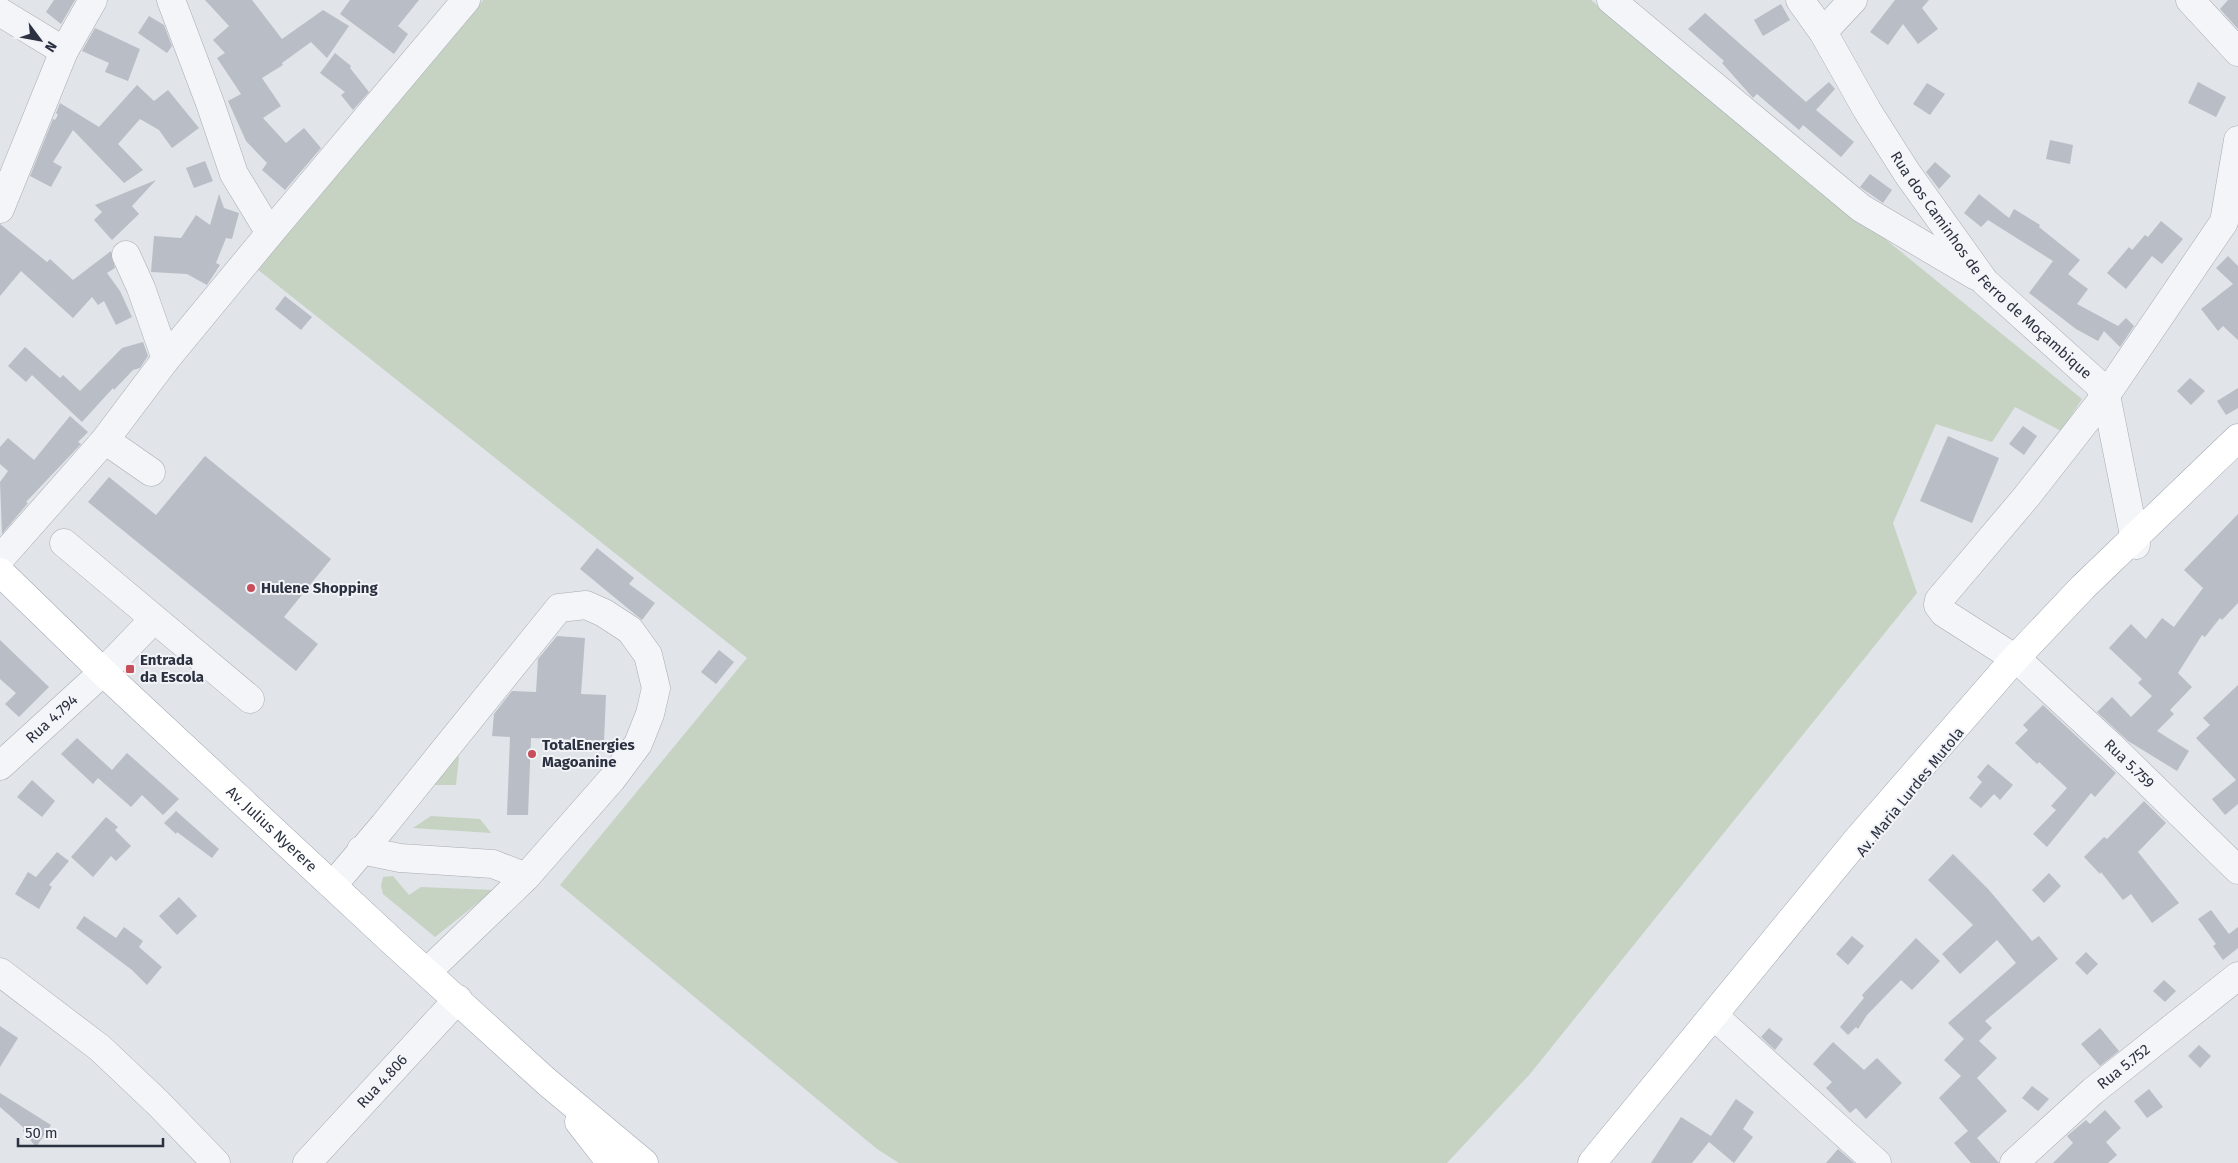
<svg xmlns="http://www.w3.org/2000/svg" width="2238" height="1163" viewBox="0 0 2238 1163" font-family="'Fira Sans',sans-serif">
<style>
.green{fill:#c6d3c3}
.building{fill:#b9bdc6}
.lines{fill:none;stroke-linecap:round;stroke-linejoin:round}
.minor-casing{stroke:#a7abb3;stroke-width:29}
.major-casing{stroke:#a1a8b4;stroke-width:29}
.minor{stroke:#f4f5f8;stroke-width:28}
.major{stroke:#fff;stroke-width:28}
.poi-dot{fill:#c74e5a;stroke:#f1f3f7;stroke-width:2}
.labels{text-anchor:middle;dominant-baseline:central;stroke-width:4;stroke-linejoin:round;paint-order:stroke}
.street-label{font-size:15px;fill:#2b3140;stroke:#f1f3f7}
.poi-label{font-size:15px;font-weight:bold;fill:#2b3140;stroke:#f1f3f7;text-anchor:start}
</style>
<rect width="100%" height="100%" fill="#e1e4e9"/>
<g class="green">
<polygon points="483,0 1591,0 2082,399 2061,431 2015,407 1992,442 1936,424 1893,523 1917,593 1530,1074 1447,1163 899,1163 877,1149 560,885 747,658 257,269"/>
<polygon points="452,756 459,757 456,785 435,785 434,778"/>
<polygon points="431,816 480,819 491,833 413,828"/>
<polygon points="393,876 409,895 421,887 494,890 435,937 383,894 381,886 383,877"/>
</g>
<g class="building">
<polygon points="54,0 75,0 61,24 46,12"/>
<polygon points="205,0 252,0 282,39 323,10 349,26 327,58 311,42 282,63 283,65 262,78 281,106 263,118 286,143 304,128 321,148 285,190 262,170 267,163 246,141 228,101 241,94 217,58 225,53 213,40 229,26"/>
<polygon points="350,0 419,0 398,26 408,34 394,54 340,14"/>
<polygon points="1895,0 1929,0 1922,8 1938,29 1918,44 1903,24 1888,45 1870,32"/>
<polygon points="2228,0 2238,0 2238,29 2220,9"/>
<polygon points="1781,4 1790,20 1763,36 1754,20"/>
<polygon points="1705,13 1806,102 1829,82 1835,89 1816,110 1854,142 1841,157 1803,125 1799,130 1757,94 1753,98 1722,63 1724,61 1688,29"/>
<polygon points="149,16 164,25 172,46 167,53 138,33"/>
<polygon points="95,28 140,49 128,81 105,72 109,63 82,51"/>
<polygon points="335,53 351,66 350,68 369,92 353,110 341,95 345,92 320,73"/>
<polygon points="2198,82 2226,97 2216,117 2188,103"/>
<polygon points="1927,83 1945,94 1930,115 1913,104"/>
<polygon points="137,85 154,101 168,90 199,128 172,148 159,130 140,119 118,144 143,170 124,183 73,130 53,162 62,167 51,187 30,176 53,119 55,120 58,115 56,113 60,103 99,127"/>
<polygon points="2050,140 2073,145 2070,164 2046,159"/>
<polygon points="205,161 213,181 194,188 186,168"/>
<polygon points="1935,162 1951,176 1939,189 1926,172"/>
<polygon points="1870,174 1892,190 1883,203 1860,187"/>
<polygon points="156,180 132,206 139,214 112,240 94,220 102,212 95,205"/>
<polygon points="219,194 224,208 239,213 232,239 226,238 216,263 220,265 207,285 187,274 151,272 154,236 181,238 196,215 210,225"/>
<polygon points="1979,194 2009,218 2014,209 2040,225 2039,227 2080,260 2068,274 2088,289 2077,304 2118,326 2126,318 2134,326 2120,347 2104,331 2098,341 2076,329 2029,293 2053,261 1988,220 1981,227 1964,213"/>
<polygon points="2161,221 2183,239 2162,264 2152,256 2126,289 2107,273 2129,247 2132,250 2145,235 2148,237"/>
<polygon points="0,224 47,262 50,259 73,280 111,251 115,268 107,273 120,291 132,317 116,325 104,301 98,305 92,297 73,318 21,271 0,296"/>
<polygon points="2228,256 2238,266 2238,340 2223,326 2218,331 2201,309 2233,284 2216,268"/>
<polygon points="285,296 312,317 301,330 275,309"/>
<polygon points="143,342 148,356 140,368 133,370 114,390 113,388 82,422 32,375 26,382 8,366 25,347 60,378 63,375 80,391 122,348"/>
<polygon points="2190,378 2205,391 2191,405 2177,391"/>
<polygon points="2238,388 2238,408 2226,415 2217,401"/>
<polygon points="70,416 88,432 78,442 81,444 26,502 28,503 2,534 0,482 8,471 0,464 0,447 8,438 34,460"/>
<polygon points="2023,426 2037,436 2024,455 2009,444"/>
<polygon points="1948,436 1999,458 1972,523 1920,501"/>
<polygon points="205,456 331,559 284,617 318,644 296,671 88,502 109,477 156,515"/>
<polygon points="2238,514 2238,603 2222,620 2220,618 2205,637 2202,635 2178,673 2192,687 2170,710 2174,714 2157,731 2189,751 2177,771 2128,741 2097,712 2112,697 2131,717 2152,696 2138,683 2142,679 2109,648 2131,624 2146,639 2162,618 2174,627 2203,588 2184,570"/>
<polygon points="597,548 634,578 629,584 655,603 642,620 580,569"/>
<polygon points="557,636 585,638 581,694 606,695 604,741 531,738 528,815 507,815 510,737 492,736 494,714 512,691 536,692 538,659"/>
<polygon points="0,640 49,687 19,717 5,704 16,693 0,679"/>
<polygon points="719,650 734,662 716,684 701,672"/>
<polygon points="2238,685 2238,804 2225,815 2212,799 2236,780 2196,738 2210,725 2203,718"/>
<polygon points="2043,705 2116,773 2095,797 2091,793 2047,847 2033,834 2056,810 2051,806 2067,788 2039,762 2037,764 2015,743 2028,730 2023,725"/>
<polygon points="77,738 112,770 127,753 179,799 163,815 142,795 131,807 98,778 93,784 61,754"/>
<polygon points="1988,764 2013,785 2000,800 1994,794 1981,808 1969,798 1982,782 1977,777"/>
<polygon points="32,780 55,801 42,817 17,797"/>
<polygon points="2144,801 2166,823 2138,852 2179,903 2152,923 2131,894 2123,900 2101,872 2100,874 2084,857 2104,837 2107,839"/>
<polygon points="176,811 219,849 212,858 177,832 176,834 164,823"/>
<polygon points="106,817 118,827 115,830 131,846 116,861 111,856 93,877 71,857"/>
<polygon points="57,852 69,861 49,885 52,887 39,909 15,894 28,872 36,877"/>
<polygon points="1953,854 1989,890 2032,941 2039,936 2058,959 1985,1021 1992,1028 1979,1041 1997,1058 1977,1078 2007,1111 1977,1138 1999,1163 1971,1163 1954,1143 1968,1131 1939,1098 1961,1076 1944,1060 1964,1039 1948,1023 2016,963 1997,940 1960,974 1942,954 1973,925 1928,880"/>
<polygon points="2049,873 2061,886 2044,903 2032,890"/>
<polygon points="179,897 197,916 177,935 159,916"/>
<polygon points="2211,910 2229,934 2238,927 2238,948 2223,960 2213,946 2216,944 2198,919"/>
<polygon points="84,916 116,938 124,927 143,941 139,947 162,967 147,985 132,970 76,928"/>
<polygon points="1852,936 1864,946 1848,965 1836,954"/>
<polygon points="1916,938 1940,961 1912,990 1901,980 1867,1015 1858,1029 1856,1027 1848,1035 1840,1027 1864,998 1862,995"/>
<polygon points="2086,952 2098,964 2087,975 2075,963"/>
<polygon points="2164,980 2176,991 2165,1002 2153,991"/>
<polygon points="0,1026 18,1038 0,1067"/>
<polygon points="1769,1028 1783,1039 1775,1050 1761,1037"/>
<polygon points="2100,1028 2119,1051 2100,1066 2081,1044"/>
<polygon points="1833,1042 1864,1070 1877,1058 1902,1083 1866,1119 1856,1108 1850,1113 1826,1088 1832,1082 1813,1064"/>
<polygon points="2199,1045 2211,1056 2200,1068 2188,1056"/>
<polygon points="2032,1086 2049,1099 2038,1111 2022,1098"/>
<polygon points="2149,1089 2163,1107 2147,1118 2134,1101"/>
<polygon points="0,1093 51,1125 36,1147 23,1131 24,1128 0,1107"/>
<polygon points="1736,1099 1754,1112 1743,1129 1753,1137 1734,1163 1709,1142 1692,1163 1651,1163 1681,1117 1711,1136"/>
<polygon points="2105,1110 2121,1128 2106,1142 2117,1155 2108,1163 2053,1163 2073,1143 2067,1136 2086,1120 2090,1124"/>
<polygon points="1838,1149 1854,1163 1826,1163"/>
</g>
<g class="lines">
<g class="minor-casing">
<g id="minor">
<polyline points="171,0 210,103 234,174 270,233"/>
<polyline points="1611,0 1861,208 1976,276"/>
<path id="s1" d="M1800 0 1823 32 1867 110 1907 173 1985 282 2097 383 2106 395 2136 545"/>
<polyline points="2190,0 2238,52"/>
<polyline points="0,12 64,51"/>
<polyline points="1823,32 1853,0"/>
<path id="s2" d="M2238 140 2224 222 2106 395 2027 496 1939 600 1938 605 1944 613 2019 661 2111 746 2238 870"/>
<polyline points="0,209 64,51 93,0"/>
<polyline points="126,255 141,288 166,359"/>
<polyline points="105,440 151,472"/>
<polyline points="64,543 250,699"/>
<polyline points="0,559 105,440 166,359 270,233 466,0"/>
<path id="s3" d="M0 766 103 672 154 619"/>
<polyline points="333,885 384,825 559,608 586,605 604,613 630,630 648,655 656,688 650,714 638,744 612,779 526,877 493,864 400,858 361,850"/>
<polyline points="0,972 100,1048 158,1103 216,1163"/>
<polyline points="427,972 526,877"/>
<polyline points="1722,1023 1877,1163"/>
<path id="s4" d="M307 1163 458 999"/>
<path id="s5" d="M2014 1163 2093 1091 2238 976"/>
</g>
</g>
<g class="major-casing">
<g id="major">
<path id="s6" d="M0 572 103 672 393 942 547 1082 644 1163"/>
<polyline points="579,1122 611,1163"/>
<polyline points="1592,1163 1857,840 2011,663 2083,587 2238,438"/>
</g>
</g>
<use href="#minor" class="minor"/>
<use href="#major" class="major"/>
</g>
<g class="poi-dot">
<circle cx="251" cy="588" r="5"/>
<rect x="125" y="664" width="10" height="10" rx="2.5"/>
<circle cx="532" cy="754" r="5"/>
</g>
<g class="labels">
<g class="street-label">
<text stroke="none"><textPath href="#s1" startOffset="329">Rua dos Caminhos de Ferro de Moçambique</textPath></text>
<text stroke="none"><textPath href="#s3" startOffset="70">Rua 4.794</textPath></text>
<text stroke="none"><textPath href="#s2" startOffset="812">Rua 5.759</textPath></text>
<text transform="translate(1910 792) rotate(-51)">Av. Maria Lurdes Mutola</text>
<text stroke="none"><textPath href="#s6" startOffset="374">Av. Julius Nyerere</textPath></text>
<text stroke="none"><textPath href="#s5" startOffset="146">Rua 5.752</textPath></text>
<text stroke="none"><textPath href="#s4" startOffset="111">Rua 4.806</textPath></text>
</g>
<g class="poi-label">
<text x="261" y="588">Hulene Shopping</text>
<text x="140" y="660">Entrada<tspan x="140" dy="17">da Escola</tspan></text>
<text x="542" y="745">TotalEnergies<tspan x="542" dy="17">Magoanine</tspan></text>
</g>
</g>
<g transform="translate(40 40) rotate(122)" stroke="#f1f3f7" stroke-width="4" paint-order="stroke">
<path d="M0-4L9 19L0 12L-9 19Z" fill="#2b3140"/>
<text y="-8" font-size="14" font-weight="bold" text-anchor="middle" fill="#2b3140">N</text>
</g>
<path d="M18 1138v8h145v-8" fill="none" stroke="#2b3140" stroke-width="2.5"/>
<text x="25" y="1138" font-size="15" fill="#2b3140" stroke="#f1f3f7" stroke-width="4" paint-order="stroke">50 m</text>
</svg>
